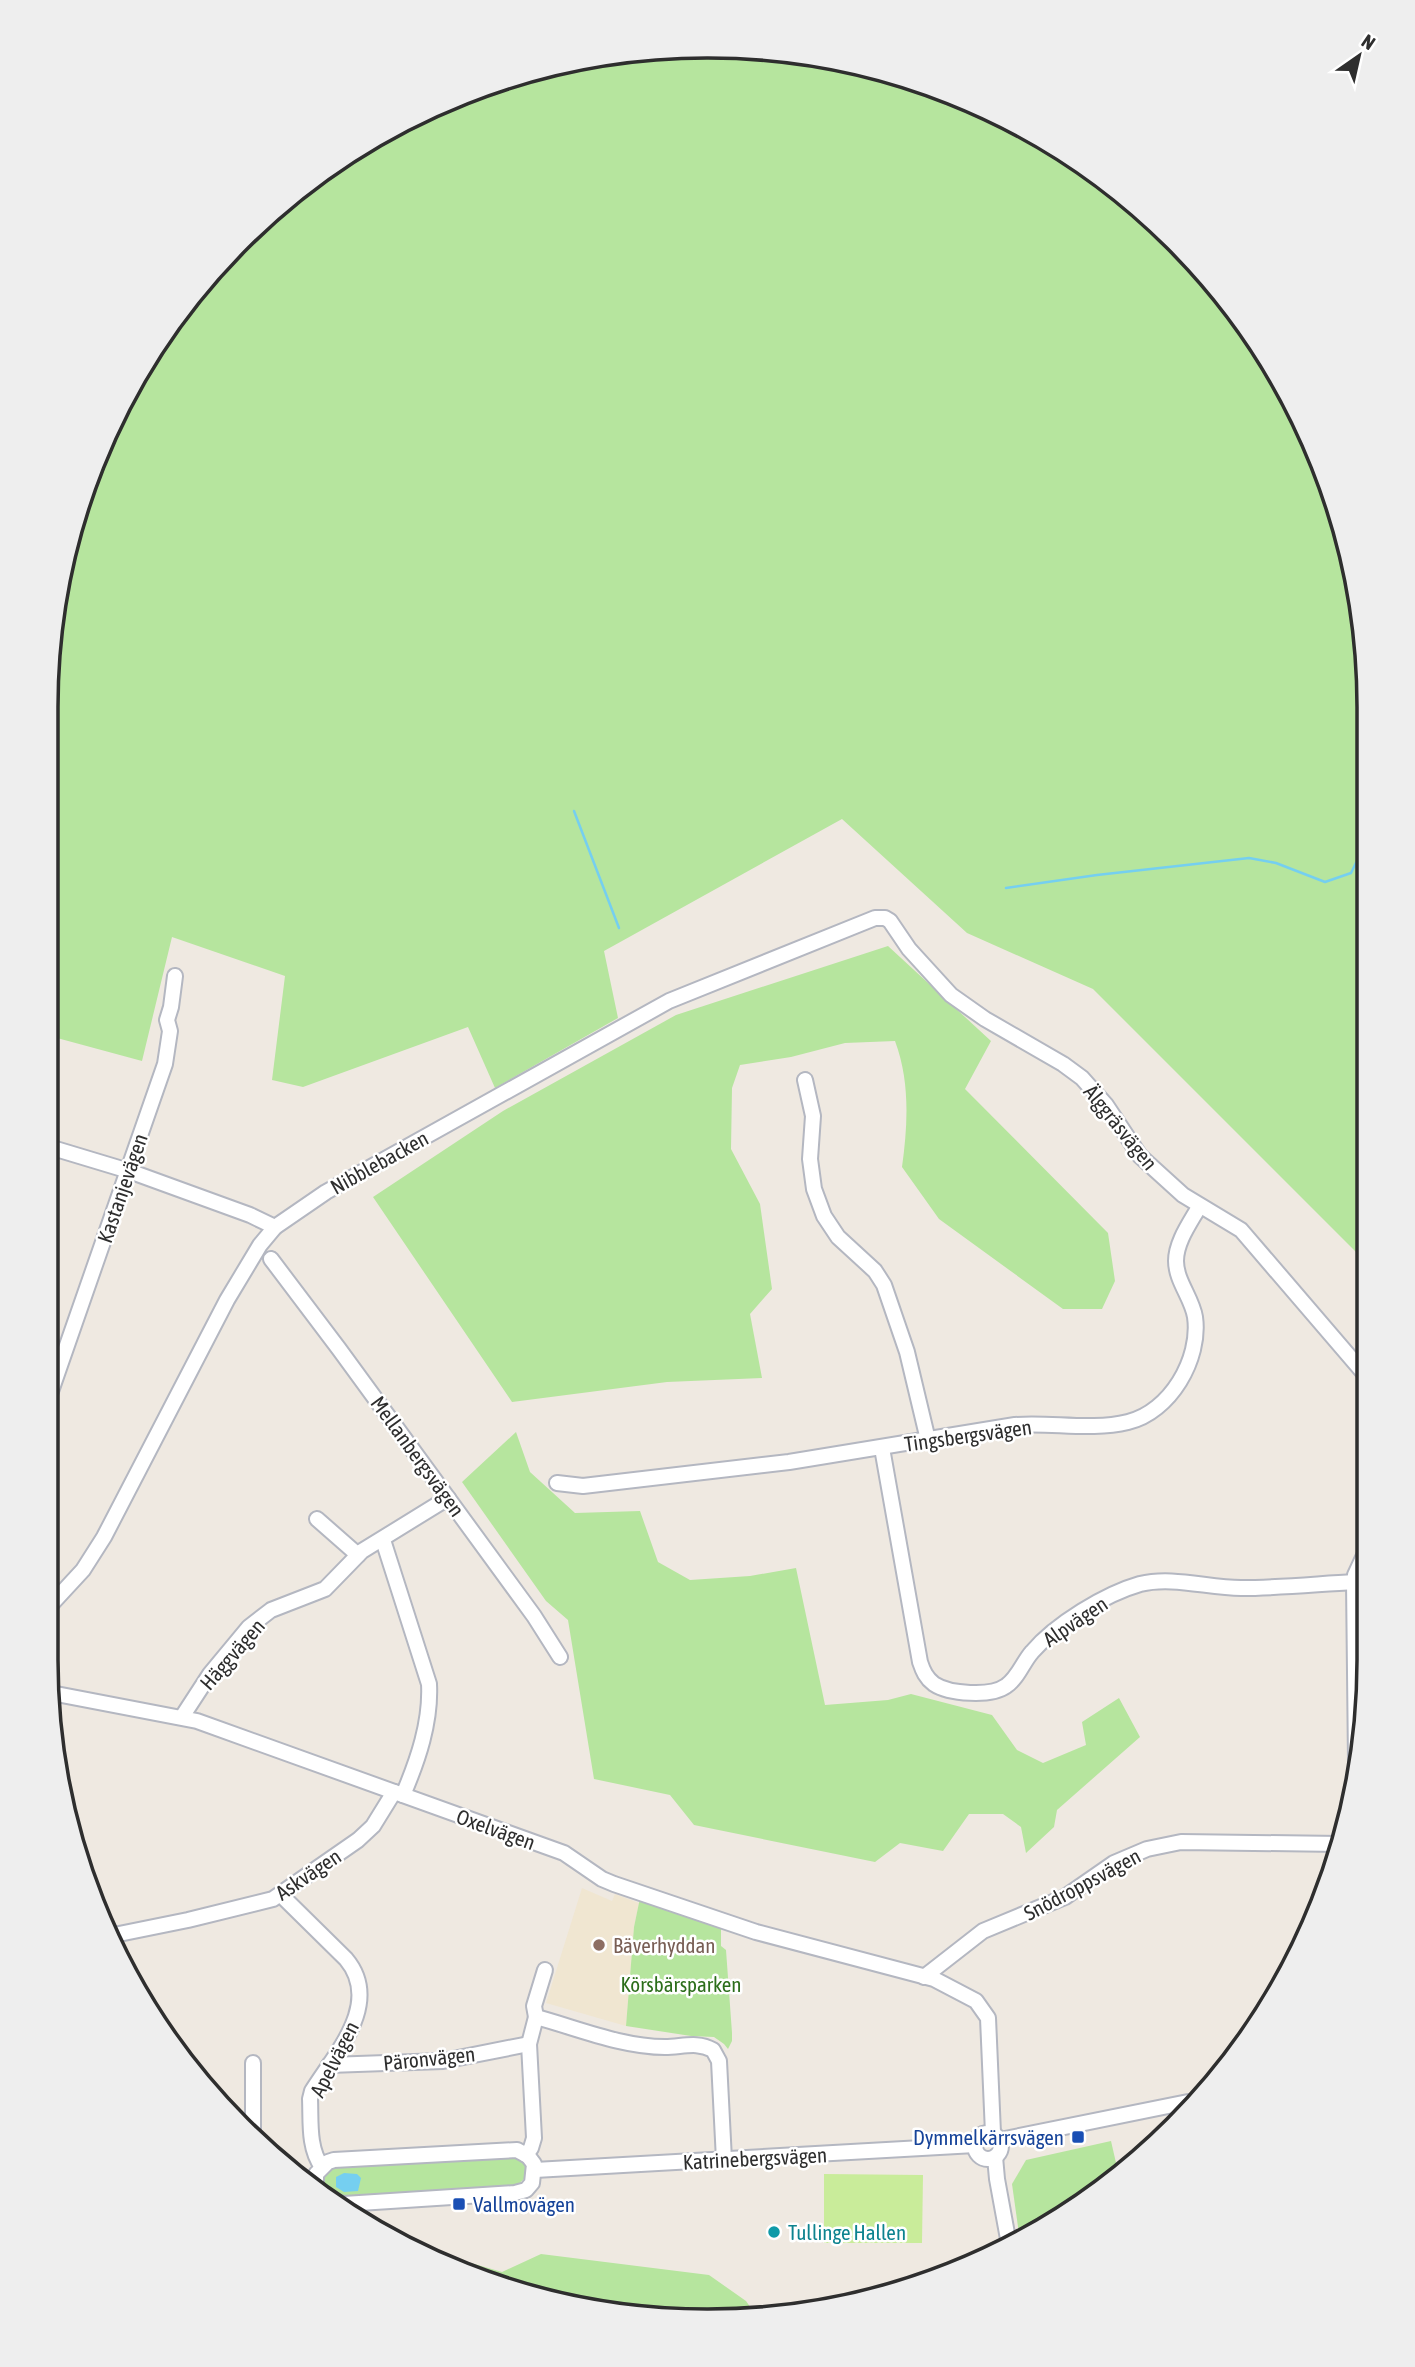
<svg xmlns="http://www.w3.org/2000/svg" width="1415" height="2367" viewBox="0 0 1415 2367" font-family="'Asap Condensed',sans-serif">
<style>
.education{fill:#f0e6d1}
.green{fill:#b6e59e}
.pitch{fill:#c9ec9a}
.water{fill:#75cff0}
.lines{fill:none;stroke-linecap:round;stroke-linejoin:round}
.stream{stroke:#75cff0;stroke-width:2.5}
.minor-casing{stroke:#b4b7c1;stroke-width:18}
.minor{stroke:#fff;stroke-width:14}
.education-dot{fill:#8d6e63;stroke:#fff;stroke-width:2.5}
.transit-dot{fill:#1a4fb4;stroke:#fff;stroke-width:2.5}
.culture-dot{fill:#0f9aa8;stroke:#fff;stroke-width:2.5}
.labels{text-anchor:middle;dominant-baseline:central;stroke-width:5;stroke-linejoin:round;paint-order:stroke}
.street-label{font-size:21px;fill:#2e2e2e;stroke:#fff}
.education-label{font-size:21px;fill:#785e54;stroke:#fff;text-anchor:start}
.park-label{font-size:21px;fill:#2c6e1b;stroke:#fff}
.transit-label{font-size:21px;fill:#164399;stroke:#fff;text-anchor:end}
.culture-label{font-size:21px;fill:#0d838f;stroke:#fff;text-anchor:start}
.rim{fill:none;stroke:#2e2e2e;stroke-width:3.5}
</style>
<rect width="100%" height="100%" fill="#efe9e1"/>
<polygon class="education" points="582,1888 612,1901 615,1894 639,1903 634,1927 626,2026 546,2003"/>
<g class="green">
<polygon points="708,46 837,58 961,96 1076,157 1205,271 1281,377 1347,536 1368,664 1368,1264 1093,989 967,933 842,819 604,951 618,1018 495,1088 468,1027 303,1087 272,1080 285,976 172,937 142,1061 46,1035 47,664 81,494 157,339 240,239 340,157 455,96 579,58"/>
<path d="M888 946 991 1041 965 1089 1108 1233 1115 1281 1102 1309H1063L939 1219 902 1167C908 1124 910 1081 895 1041L845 1043 791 1057 740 1065 732 1088 731 1149 760 1204 772 1289 750 1314 762 1378 667 1382 512 1402 373 1197 503 1111 676 1015Z"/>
<polygon points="516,1432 530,1472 575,1513 640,1511 658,1562 690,1580 750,1576 796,1568 825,1705 888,1700 911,1694 992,1715 1017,1750 1043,1763 1086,1745 1082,1722 1119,1698 1140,1737 1057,1810 1054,1827 1026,1853 1021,1827 1003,1814 969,1814 943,1851 900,1843 875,1862 694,1825 670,1795 594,1779 568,1620 546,1601 462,1482"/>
<polygon points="640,1898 721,1925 721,1946 726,1950 732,2033 732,2041 728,2049 724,2044 714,2037 691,2036 626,2026 634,1927"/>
<polygon points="1111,2141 1119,2176 1110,2185 1019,2234 1012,2184 1026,2160"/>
<path d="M513 2156 520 2159 528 2169 525 2178 515 2187 358 2199C351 2198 342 2199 334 2197 315 2192 323 2174 335 2166Z"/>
<polygon points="541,2254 709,2275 746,2301 755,2314 707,2321 495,2286 445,2262 464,2261 502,2272"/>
</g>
<polygon class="pitch" points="824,2174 923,2175 922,2243 824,2243"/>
<polygon class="water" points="344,2173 357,2174 361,2178 358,2191 344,2192 336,2187 336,2177"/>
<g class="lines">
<g class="stream">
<polyline points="574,811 619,928"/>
<polyline points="1006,888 1097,875 1249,858 1276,863 1325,882 1351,873 1368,838"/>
</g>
<g class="minor-casing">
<g id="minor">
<polyline points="805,1080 813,1116 810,1159 814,1189 824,1216 838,1237 875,1271 884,1285 907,1352 928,1440"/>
<polyline points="46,1146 129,1171 250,1215 275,1227"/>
<polyline points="271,1259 339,1349 534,1616 560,1657"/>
<polyline points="49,1397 165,1064 170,1031 167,1020 171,1007 175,976"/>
<path d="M882 1448 920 1662C923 1671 926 1678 934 1684 949 1694 991 1697 1006 1686 1018 1678 1023 1662 1032 1652 1056 1624 1105 1594 1140 1584 1173 1576 1208 1588 1241 1588 1279 1588 1317 1584 1354 1582"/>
<path d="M557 1483 583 1486 789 1462 1015 1425C1052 1422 1091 1431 1128 1422 1170 1412 1201 1359 1195 1317 1192 1298 1176 1281 1176 1261 1176 1242 1190 1223 1199 1207"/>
<polyline points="317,1519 358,1555"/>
<path d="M383 1540 429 1684C431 1722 418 1760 403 1795"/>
<polyline points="46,1610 83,1570 104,1537 227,1300 260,1245 275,1227 326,1192 669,1001 875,918 885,918 890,921 909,949 951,995 985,1019 1063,1064 1082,1078 1106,1105 1140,1156 1183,1195 1241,1230 1368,1378"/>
<polyline points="51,1693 197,1721 564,1853 602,1879 614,1884 756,1932 934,1979 976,2001 988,2018 993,2133"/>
<polyline points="182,1717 210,1674 249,1627 271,1610 325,1589 362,1551 448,1498"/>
<polyline points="1356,1763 1354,1582 1355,1575 1368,1547"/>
<path d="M281 1895 346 1959C383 2003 335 2054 312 2091L310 2099C311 2121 308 2148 322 2167"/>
<polyline points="114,1935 188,1920 273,1899 358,1840 373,1826 394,1792"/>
<polyline points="924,1977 983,1931 1065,1897 1114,1863 1147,1849 1181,1842 1340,1844"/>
<path d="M536 2017C577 2028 622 2047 665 2047 682 2047 697 2041 713 2050L719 2061 724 2160"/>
<polyline points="536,2017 534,2006 545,1970"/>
<polyline points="253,2063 253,2129"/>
<polyline points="329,2065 443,2061 529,2044"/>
<circle cx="988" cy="2146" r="13"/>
<polyline points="1000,2140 1188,2102"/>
<polyline points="526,2155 531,2148 534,2138 529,2044 536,2017"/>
<polyline points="995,2157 997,2179 1008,2239"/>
<polyline points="535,2170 975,2145"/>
<polyline points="316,2187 316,2174 328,2162 334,2160 517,2150 528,2156 534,2164 532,2183 526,2190 515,2193 344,2204 332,2202"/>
</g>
</g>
<use href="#minor" class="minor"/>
</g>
<circle class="education-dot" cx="599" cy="1945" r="7"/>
<g class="transit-dot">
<rect x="1071" y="2130" width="14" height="14" rx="3.5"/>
<rect x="452" y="2197" width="14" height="14" rx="3.5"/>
</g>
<circle class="culture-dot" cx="774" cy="2232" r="7"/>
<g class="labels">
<g class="street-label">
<text transform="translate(1121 1127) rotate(51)">Älggräsvägen</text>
<text transform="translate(379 1162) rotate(-29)">Nibblebacken</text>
<text transform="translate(122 1188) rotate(-71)">Kastanjevägen</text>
<text transform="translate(968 1435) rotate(-8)">Tingsbergsvägen</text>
<text transform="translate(418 1456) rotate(54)">Mellanbergsvägen</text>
<text transform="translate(1075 1621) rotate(-34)">Alpvägen</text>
<text transform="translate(232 1654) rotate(-49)">Häggvägen</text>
<text transform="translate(496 1829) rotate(20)">Oxelvägen</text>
<text transform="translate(308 1874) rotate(-34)">Askvägen</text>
<text transform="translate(1082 1884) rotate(-28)">Snödroppsvägen</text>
<text transform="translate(429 2058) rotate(-6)">Päronvägen</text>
<text transform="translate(334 2059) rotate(-63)">Apelvägen</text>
<text transform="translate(755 2158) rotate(-3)">Katrinebergsvägen</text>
</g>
<g class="education-label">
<text x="613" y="1945">Bäverhyddan</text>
</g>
<g class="park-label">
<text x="681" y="1984">Körsbärsparken</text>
</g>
<g class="transit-label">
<text x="1064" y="2137">Dymmelkärrsvägen</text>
<text x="473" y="2204" text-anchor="start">Vallmovägen</text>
</g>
<g class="culture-label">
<text x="788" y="2232">Tullinge Hallen</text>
</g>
</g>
<path d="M0 0H1415V2367H0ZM707 58H708A649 649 0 0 1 1357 707V1660A649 649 0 0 1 708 2309H707A649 649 0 0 1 58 1660V707A649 649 0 0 1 707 58Z" fill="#eee" fill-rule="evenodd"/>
<path class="rim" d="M707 58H708A649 649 0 0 1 1357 707V1660A649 649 0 0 1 708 2309H707A649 649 0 0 1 58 1660V707A649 649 0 0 1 707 58Z"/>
<g transform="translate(1359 56) rotate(34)" stroke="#ffffff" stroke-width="5" paint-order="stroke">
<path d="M0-5L12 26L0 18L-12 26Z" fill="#2e2e2e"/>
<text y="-10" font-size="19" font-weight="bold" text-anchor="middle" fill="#2e2e2e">N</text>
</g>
</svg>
